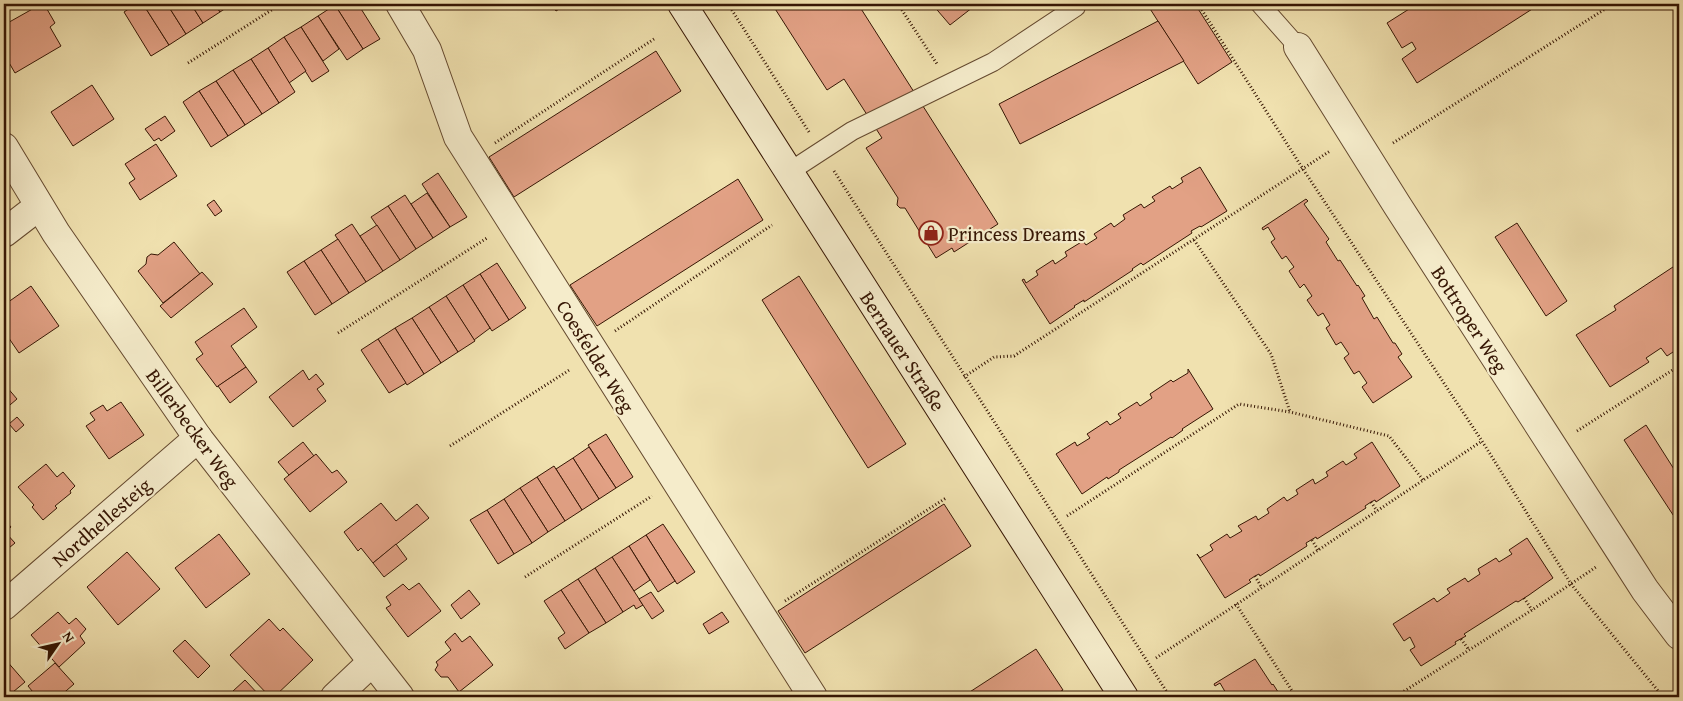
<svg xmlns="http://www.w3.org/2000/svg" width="1683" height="701" viewBox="0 0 1683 701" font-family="'Gentium Book Plus',serif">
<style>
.building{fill:#e2a185;stroke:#361604}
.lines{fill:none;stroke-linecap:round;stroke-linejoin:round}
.lane-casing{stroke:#64492f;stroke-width:20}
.street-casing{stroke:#64492f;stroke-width:30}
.secondary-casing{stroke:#361604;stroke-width:30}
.path{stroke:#361604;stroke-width:3;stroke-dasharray:1 2.5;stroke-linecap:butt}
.lane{stroke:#f5eccb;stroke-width:18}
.street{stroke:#f5eccb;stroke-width:28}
.secondary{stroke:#f5eccb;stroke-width:28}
.labels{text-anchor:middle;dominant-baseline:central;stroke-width:4.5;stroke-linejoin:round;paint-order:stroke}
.poi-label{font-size:20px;fill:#361604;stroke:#f5eccb;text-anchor:start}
.street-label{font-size:20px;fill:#361604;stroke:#f5eccb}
</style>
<rect width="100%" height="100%" fill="#f0e1af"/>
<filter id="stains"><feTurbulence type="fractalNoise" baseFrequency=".004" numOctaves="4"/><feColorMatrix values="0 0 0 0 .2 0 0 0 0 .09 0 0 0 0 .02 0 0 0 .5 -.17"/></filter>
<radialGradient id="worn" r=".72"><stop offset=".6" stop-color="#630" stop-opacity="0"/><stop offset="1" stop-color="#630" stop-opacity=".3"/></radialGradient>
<g class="building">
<polygon points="34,4 44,4 55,23 50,27 61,46 15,73 4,54 4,25 36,7"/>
<polygon points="136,4 143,4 169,45 151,56 124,12"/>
<polygon points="143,4 167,4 186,34 169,45"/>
<polygon points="167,4 191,4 203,23 186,34"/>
<polygon points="191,4 215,4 220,12 203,23"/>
<polygon points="215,4 232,4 220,12"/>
<polygon points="338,4 358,4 380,39 363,49 335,5"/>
<polygon points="551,4 567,4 556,11"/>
<polygon points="772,4 858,4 998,224 954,252 952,248 936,258 905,208 900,208 897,205 898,198 866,148 882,138 844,79 827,90"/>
<polygon points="932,4 977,4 950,25"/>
<polygon points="1147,4 1195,4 1232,62 1198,84"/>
<polygon points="1417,4 1540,4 1417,83 1402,59 1416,49 1412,42 1402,48 1387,23"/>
<polygon points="335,5 363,49 347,60 318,16"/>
<polygon points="318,16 339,49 323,61 301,27"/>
<polygon points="1158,21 1184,61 1020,144 999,104"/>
<polygon points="301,27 329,71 312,82 284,37"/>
<polygon points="284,37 306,71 289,83 268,48"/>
<polygon points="268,48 295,92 279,103 251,59"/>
<polygon points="656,51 681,91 514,197 489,157"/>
<polygon points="251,59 279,103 262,114 233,70"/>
<polygon points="233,70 262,114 245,125 216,81"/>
<polygon points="216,81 245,125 228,136 199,91"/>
<polygon points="92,85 114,119 73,146 51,112"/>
<polygon points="199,91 228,136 211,147 183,102"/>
<polygon points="165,116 175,131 161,141 159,138 154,141 145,129"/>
<polygon points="156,144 177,176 140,200 129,183 135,179 125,164"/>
<polygon points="1200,167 1227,211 1201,227 1200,226 1191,231 1192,233 1143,265 1141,263 1132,269 1133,270 1084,302 1084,300 1074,306 1075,307 1050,324 1022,280 1024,279 1026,283 1038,275 1036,271 1053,260 1055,264 1067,256 1065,252 1083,241 1086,245 1097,238 1094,234 1111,223 1114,227 1125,219 1123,215 1141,204 1144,208 1155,201 1152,197 1170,186 1172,189 1183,182 1181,178"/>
<polygon points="438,173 467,217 450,227 422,184"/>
<polygon points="738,179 763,220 597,326 570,285"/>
<polygon points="427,193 450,227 433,238 411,204"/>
<polygon points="405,195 433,238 416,249 388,206"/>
<polygon points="1306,199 1308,201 1304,204 1329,239 1326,242 1338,261 1340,260 1357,286 1358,285 1365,296 1362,298 1374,319 1377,317 1393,343 1395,343 1402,354 1398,357 1412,377 1373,403 1362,387 1367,383 1359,371 1354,374 1344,358 1349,354 1341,342 1336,345 1326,328 1330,325 1323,313 1318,316 1307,300 1312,296 1304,284 1300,288 1289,271 1294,267 1286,256 1282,259 1271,242 1275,239 1268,227 1263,230 1262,228"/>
<polygon points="214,200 222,211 215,216 207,205"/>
<polygon points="388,206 416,249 400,260 371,217"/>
<polygon points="1517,223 1567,301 1546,316 1495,237"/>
<polygon points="352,224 383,271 366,282 335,235"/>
<polygon points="377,225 400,260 383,271 360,236"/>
<polygon points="338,239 366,282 349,293 321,250"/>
<polygon points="174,242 200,274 163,303 138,271 146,264 147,257 151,254 158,255"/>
<polygon points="321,250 349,293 332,304 304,261"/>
<polygon points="304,261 332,304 315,315 287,272"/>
<polygon points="497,263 526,308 509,320 480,274"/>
<polygon points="1679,263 1679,348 1667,356 1661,348 1646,358 1649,362 1610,387 1576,335 1616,310 1614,306"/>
<polygon points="202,272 213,284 171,318 160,306"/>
<polygon points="480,274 509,320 492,331 463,285"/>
<polygon points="799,276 906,444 868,468 762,300"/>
<polygon points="463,285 490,328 474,340 446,296"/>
<polygon points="31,286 59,326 19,353 4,331 4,305"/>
<polygon points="446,296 475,341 458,352 429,307"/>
<polygon points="429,307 458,352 441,363 412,318"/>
<polygon points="244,308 257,327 231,346 246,367 217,387 196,359 203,354 195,342"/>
<polygon points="412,318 441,363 424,374 395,328"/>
<polygon points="395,328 424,374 407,385 378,339"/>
<polygon points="378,339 406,383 389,393 361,350"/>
<polygon points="246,367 257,382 230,403 218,386"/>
<polygon points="1188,369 1213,409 1182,429 1183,430 1172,438 1171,437 1119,470 1119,472 1108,479 1107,477 1082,494 1056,454 1075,442 1077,446 1090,438 1087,434 1107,421 1110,425 1121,418 1118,414 1137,402 1140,406 1152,398 1150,394 1171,380 1173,382 1188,373"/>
<polygon points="303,370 309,380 316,374 324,384 317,389 326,401 293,427 269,397"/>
<polygon points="6,386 17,399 4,410 4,388"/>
<polygon points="121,402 144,435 109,459 86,426 95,420 90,413 103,405 107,411"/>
<polygon points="17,417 24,425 16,432 9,424"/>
<polygon points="1646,425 1679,477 1679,524 1624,440"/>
<polygon points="606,434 633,477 616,488 588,445"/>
<polygon points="303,442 314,456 289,475 278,462"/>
<polygon points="1372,442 1400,486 1376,502 1375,500 1371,502 1365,506 1366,508 1317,539 1316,537 1306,543 1307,546 1260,576 1259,574 1255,576 1249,580 1251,582 1225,598 1197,554 1200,558 1213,550 1210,545 1227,534 1230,538 1242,531 1238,526 1256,516 1258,520 1269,513 1267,509 1284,497 1287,501 1298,494 1296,490 1313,479 1315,484 1328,476 1326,472 1343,461 1346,465 1357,458 1354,454"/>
<polygon points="589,447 616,488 599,499 573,458"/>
<polygon points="316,454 332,473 337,470 347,482 310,512 284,479"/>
<polygon points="573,458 599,499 582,510 556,469"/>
<polygon points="46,464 57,477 63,472 75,486 70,491 71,493 55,506 57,508 43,520 32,507 34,505 18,487"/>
<polygon points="554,466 582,510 565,521 537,477"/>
<polygon points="537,477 565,521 548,532 520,488"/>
<polygon points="520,488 548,532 532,543 504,499"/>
<polygon points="504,499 532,543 514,554 487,510"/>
<polygon points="381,503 396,521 417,504 429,518 373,563 361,548 358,551 344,532"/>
<polygon points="944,504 971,546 805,653 778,611"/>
<polygon points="487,510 514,554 498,564 470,520"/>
<polygon points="4,519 11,527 5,532 15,543 4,552"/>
<polygon points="663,524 695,572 677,584 646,535"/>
<polygon points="219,534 250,574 206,608 175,568"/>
<polygon points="646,535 675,581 658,592 629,546"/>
<polygon points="1527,538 1553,578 1529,595 1518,602 1516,601 1464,634 1466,636 1455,642 1456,644 1421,666 1410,650 1415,647 1410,637 1404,641 1393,624 1434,598 1437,602 1450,593 1447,589 1465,578 1468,582 1480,574 1478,569 1496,558 1499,562 1512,554 1509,550"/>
<polygon points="396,544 407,559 384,577 373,563"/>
<polygon points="629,546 650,580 634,591 612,557"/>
<polygon points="127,552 160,589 118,625 87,587"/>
<polygon points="612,557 643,605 636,609 634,605 623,612 595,568"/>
<polygon points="595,568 623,612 606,623 578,579"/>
<polygon points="578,579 606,623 589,633 561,590"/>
<polygon points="419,583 441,611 408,637 386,608 391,605 386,597 403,584 409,590"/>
<polygon points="469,590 480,604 461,619 451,605"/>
<polygon points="561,590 589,633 565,649 558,638 565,633 544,601"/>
<polygon points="651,592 664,611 652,619 639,599"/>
<polygon points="58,612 69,624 76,618 86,629 80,636 85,643 59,667 31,635"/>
<polygon points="722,612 729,622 709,634 703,624"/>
<polygon points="269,619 280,631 283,628 313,660 274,697 270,697 230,655"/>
<polygon points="455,633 462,642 470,636 493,665 459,692 448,677 441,677 435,670 438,665 436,662 451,650 445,642"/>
<polygon points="185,640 210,666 198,678 173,651"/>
<polygon points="1036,649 1063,690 1051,697 962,697"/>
<polygon points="5,659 25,682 7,697 4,697"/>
<polygon points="1255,659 1272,685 1273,684 1280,695 1277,697 1224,697 1227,695 1220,683 1215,686 1214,684"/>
<polygon points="55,663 74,684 59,697 37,697 28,686"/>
<polygon points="245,680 261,697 239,697 233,691"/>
</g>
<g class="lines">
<g class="lane-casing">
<g id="lane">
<polyline points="1260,4 1298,47"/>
<polyline points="789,172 852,131 993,62 1076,7"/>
</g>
</g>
<g class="street-casing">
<g id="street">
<polyline points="400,4 427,50 458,137 813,697"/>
<polyline points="1298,47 1397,205 1620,551 1645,590 1679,635"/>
<polyline points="4,147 56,233 198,438 400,697"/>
<polyline points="4,233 39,206"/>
<polyline points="4,606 198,438"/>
<polyline points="335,697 372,662"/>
</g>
</g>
<g class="secondary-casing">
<polyline id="secondary" points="682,4 1124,697"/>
</g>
<g class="path">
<polyline points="728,4 809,132"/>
<polyline points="898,4 937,64"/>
<polyline points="1198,4 1303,169 1482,441 1571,584 1663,697"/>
<polyline points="188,63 281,4"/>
<polyline points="495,143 654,39"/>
<polyline points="1393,143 1613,4"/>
<polyline points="834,171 1170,697"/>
<polyline points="1194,240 1271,354 1290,412"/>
<polyline points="615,331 772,225"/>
<polyline points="338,333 487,238"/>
<polyline points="964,377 994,357 1014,356 1330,151"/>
<polyline points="1577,431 1679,366"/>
<polyline points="450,446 571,369"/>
<polyline points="1371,502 1377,511"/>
<polyline points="1067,516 1239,404 1290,412 1389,436 1423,480"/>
<polyline points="1312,540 1318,550"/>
<polyline points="1255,576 1262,588"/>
<polyline points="525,577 652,496"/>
<polyline points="1524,598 1532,610"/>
<polyline points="785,601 946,498"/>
<polyline points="1236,604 1296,697"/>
<polyline points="1461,639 1469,650"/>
<polyline points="1156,658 1482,441"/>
<polyline points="1395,697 1532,610 1596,567"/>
<polyline points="1668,697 1679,688"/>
</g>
<use href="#lane" class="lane"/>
<use href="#street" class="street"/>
<use href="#secondary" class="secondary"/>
</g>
<defs>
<g id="shop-ring" transform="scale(1.25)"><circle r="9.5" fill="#f5eccb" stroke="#8f2418" stroke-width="1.5"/><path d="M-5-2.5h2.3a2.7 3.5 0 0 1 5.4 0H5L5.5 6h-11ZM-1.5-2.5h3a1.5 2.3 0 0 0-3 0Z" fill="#8f2418"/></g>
</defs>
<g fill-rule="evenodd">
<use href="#shop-ring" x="931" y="233"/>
</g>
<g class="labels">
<g class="poi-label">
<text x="948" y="233">Princess Dreams</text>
</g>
<g class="street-label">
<text transform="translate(1470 319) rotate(57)">Bottroper Weg</text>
<text transform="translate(903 351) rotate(57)">Bernauer Straße</text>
<text transform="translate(596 356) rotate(58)">Coesfelder Weg</text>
<text transform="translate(193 428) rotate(54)">Billerbecker Weg</text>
<text transform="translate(101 522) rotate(-41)">Nordhellesteig</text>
</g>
</g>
<rect width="1683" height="701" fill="none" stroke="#f0e1af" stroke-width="20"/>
<rect x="5" y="5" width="1673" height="691" fill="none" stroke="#361604" stroke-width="2.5"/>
<rect x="10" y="10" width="1663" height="681" fill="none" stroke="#361604"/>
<g transform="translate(58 644) rotate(56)" stroke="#f5eccb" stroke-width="4" paint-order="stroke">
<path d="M0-4L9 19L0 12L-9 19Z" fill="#361604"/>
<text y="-8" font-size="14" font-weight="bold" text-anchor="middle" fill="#361604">N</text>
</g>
<rect width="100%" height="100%" filter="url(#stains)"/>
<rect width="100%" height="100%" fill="url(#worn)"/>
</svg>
